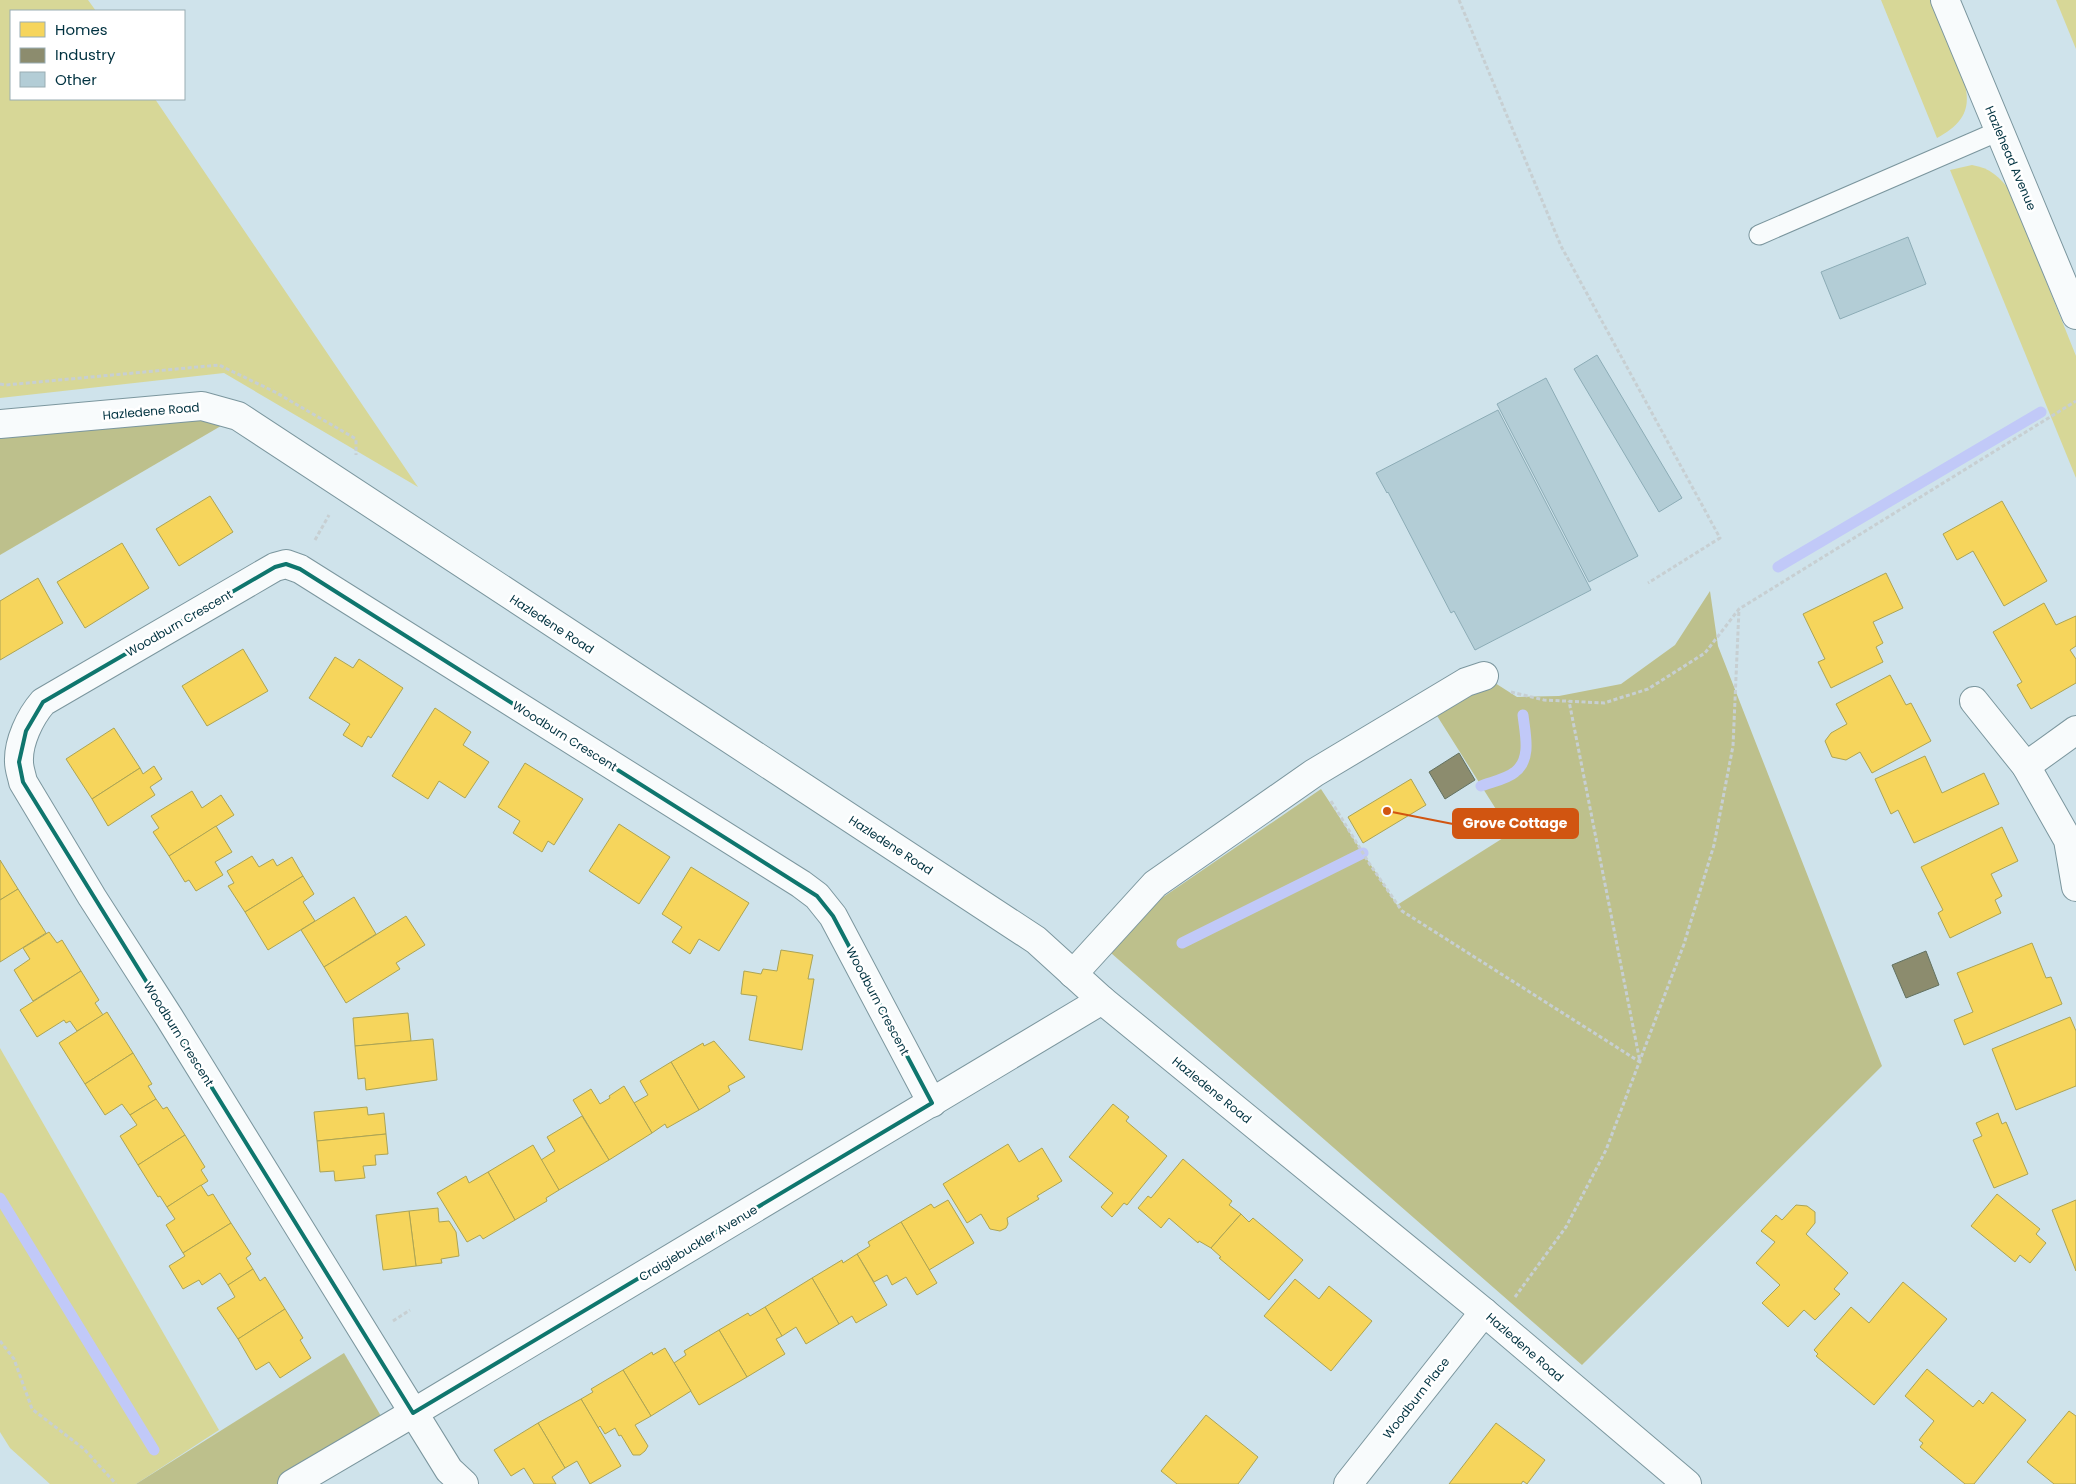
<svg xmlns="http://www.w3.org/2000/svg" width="2076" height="1484" viewBox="0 0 2076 1484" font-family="Poppins,sans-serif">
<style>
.green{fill:#d7d797}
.forest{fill:#bdc08c}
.homes{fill:#f6d55c;stroke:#aca454}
.industry{fill:#8c8c6e;stroke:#627160}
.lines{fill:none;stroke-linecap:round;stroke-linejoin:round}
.stream{stroke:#c1c9f8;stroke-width:11}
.building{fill:#b3cdd6;stroke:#8cacb6}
.service-casing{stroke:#7b969e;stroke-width:21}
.minor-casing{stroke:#7b969e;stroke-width:30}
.path{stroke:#c7cfd2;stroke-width:3;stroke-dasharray:4 2.5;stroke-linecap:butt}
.service{stroke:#f8fbfc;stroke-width:19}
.minor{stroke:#f8fbfc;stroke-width:28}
.marked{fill:none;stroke:#0f766e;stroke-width:4;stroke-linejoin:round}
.labels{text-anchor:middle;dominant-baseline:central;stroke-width:5;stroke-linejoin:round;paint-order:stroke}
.street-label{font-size:12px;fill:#003240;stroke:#fff}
.leader{fill:none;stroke:#d15511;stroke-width:2}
.callout-dot{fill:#d15511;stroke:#fff;stroke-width:2}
.callout{fill:#d15511;stroke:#d15511;stroke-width:2}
.callout-label{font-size:14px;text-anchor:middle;font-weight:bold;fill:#fff}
</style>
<rect width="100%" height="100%" fill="#cfe3eb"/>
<g class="green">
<polygon points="0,0 88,0 96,11 11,11 11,99 155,99 418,487 224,373 0,398"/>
<path d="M1881 0H1933C1940 18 1947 36 1954 54 1969 91 1979 116 1937 138Z"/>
<polygon points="2056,0 2076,0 2076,49"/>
<path d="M1972 165C1990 168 2000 177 2010 191L2076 356V478L1950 170Z"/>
<polygon points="0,1048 219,1430 136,1484 50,1484 10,1448 0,1432"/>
</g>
<g class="forest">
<polygon points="238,416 0,555 0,424"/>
<polygon points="1710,591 1718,646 1882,1066 1582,1365 1103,946 1137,915 1321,789 1397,905 1511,833 1434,711 1484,676 1517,697 1559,696 1621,684 1675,645"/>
<polygon points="344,1353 388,1428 292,1484 136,1484"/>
</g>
<g class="homes">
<polygon points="210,496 233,532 179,566 156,529"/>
<polygon points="2002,501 2047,581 2004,606 1973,551 1957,560 1943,534"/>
<polygon points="122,543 149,588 85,628 57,582"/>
<polygon points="1886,573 1903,608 1873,622 1883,643 1876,647 1883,662 1831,688 1818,662 1825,659 1803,614"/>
<polygon points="38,578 63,623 0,660 0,601"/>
<polygon points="2044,603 2056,625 2076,616 2076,646 2070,650 2076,659 2076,683 2031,709 2017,685 2022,682 1993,632"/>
<polygon points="243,649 268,691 207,726 182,686"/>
<polygon points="335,657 353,668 359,659 403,688 371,738 368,736 362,747 343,735 350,724 309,698"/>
<polygon points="1890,675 1906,705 1911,703 1931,741 1872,773 1860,752 1846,760 1832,757 1825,741 1831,733 1847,724 1836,704"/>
<polygon points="435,708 471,732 463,745 489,762 465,798 439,781 428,799 392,776"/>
<polygon points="114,728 140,768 92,799 66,759"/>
<polygon points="1925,756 1942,793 1984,773 1999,804 1914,843 1898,810 1891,814 1875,779"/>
<polygon points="525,763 583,799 554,845 548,841 542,852 513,833 520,821 498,807"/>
<polygon points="154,766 162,779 150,787 155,795 108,826 92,799 140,768 143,774"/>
<polygon points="1411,779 1426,805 1363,843 1348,817"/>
<polygon points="192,791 202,808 221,795 234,815 169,856 153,832 159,828 151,816"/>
<polygon points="619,824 670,857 639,904 589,871"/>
<polygon points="216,826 232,852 215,862 223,875 196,891 189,880 185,882 169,856"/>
<polygon points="2002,827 2018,861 1991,874 2002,896 1995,900 2001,913 1950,938 1938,913 1943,910 1921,867"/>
<polygon points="252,856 259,867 273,859 277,866 292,857 303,876 245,912 228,886 234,883 227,871"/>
<polygon points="0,860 18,889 0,900"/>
<polygon points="691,867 749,903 719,951 699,939 690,954 672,942 682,927 662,914"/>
<polygon points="303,876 314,894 303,902 315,921 268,950 245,912"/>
<polygon points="18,889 46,933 0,962 0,900"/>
<polygon points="354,897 376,934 324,967 301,930"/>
<polygon points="406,916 425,945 396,963 400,969 346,1003 324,967"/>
<polygon points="49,932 57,943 62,940 81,971 33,1001 14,970 30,959 23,948"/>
<polygon points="2032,943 2046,978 2051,977 2062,1004 1964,1045 1954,1020 1973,1012 1957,973"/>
<polygon points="781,950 813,955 808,979 814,979 802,1050 749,1040 757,996 741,994 744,971 761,974 763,969 777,971"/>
<polygon points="81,971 99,1000 95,1003 103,1015 77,1031 70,1021 66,1023 64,1020 37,1037 20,1010"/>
<polygon points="107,1012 133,1053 85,1084 59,1043"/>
<polygon points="408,1013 411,1041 355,1046 353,1018"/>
<polygon points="2070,1017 2076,1031 2076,1086 2016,1110 1992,1049"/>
<polygon points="433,1039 437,1080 366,1090 365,1078 358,1079 355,1046"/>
<polygon points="714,1041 745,1077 728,1086 730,1091 699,1110 671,1062 703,1043 704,1046"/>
<polygon points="133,1053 152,1084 148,1086 156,1099 130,1115 122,1104 105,1115 85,1084"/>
<polygon points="671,1062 699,1110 667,1128 665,1124 652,1133 634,1103 648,1095 640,1081"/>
<polygon points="624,1086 652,1133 609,1160 573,1100 591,1089 600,1104 610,1098 609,1096"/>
<polygon points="156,1099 163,1109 167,1107 185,1135 138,1165 120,1136 137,1125 130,1115"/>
<polygon points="1113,1104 1129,1117 1126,1121 1167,1156 1127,1205 1124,1203 1112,1217 1101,1207 1113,1193 1069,1157"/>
<polygon points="367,1107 368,1115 384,1113 386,1134 317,1141 314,1112"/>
<polygon points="1998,1113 2002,1124 2006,1122 2028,1174 1994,1188 1973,1140 1982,1136 1976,1123"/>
<polygon points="582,1116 609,1160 559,1190 541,1160 555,1151 547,1137"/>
<polygon points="386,1134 388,1154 375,1155 376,1165 363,1166 365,1178 335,1181 334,1171 320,1172 317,1141"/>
<polygon points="185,1135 205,1167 201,1170 208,1181 167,1207 160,1196 158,1197 138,1165"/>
<polygon points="1008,1144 1019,1162 1042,1148 1062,1181 1037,1196 1039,1199 1007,1218 1008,1224 1006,1228 1000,1231 990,1229 981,1214 967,1223 943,1184"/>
<polygon points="533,1145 559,1190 546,1198 547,1201 515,1220 488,1172"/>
<polygon points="1183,1159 1232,1201 1229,1205 1241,1214 1211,1248 1199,1241 1198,1243 1169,1218 1161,1228 1138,1208 1148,1196 1151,1198"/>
<polygon points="488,1172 515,1220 483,1239 480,1235 467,1242 437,1193 466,1176 469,1183"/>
<polygon points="201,1185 208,1196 213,1194 231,1223 183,1253 166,1225 175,1219 167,1207"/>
<polygon points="1997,1194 2040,1229 2036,1234 2046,1243 2030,1263 2020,1255 2015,1262 1971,1226"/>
<polygon points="948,1200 974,1243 929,1270 901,1222 931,1204 934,1208"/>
<polygon points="2076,1200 2076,1271 2052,1210"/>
<polygon points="1796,1205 1807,1206 1815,1212 1815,1223 1806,1234 1848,1273 1834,1289 1840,1294 1815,1320 1804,1310 1788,1327 1762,1303 1780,1285 1756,1263 1775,1242 1761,1231 1776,1215 1782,1220"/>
<polygon points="438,1208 439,1222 449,1221 456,1232 459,1256 441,1259 442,1263 416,1266 409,1211"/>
<polygon points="409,1211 416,1266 383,1270 376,1215"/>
<polygon points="1241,1214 1249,1222 1253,1218 1303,1260 1269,1300 1219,1258 1221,1257 1211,1248"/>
<polygon points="901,1222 937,1283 917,1295 906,1277 892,1285 887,1275 874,1282 857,1254 870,1246 868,1242"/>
<polygon points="231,1223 251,1254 246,1258 253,1269 228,1285 220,1273 202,1285 199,1280 183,1289 169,1266 185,1256 183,1253"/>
<polygon points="857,1254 887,1305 856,1323 852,1316 839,1324 812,1278 842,1260 843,1263"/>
<polygon points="253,1269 260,1281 265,1277 285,1309 238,1339 217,1308 235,1297 228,1285"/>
<polygon points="812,1278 839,1324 806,1344 796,1327 782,1336 765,1307"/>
<polygon points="1295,1279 1319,1299 1329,1286 1372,1321 1331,1371 1264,1316"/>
<polygon points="1903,1282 1947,1319 1874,1405 1816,1356 1818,1354 1814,1350 1851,1307 1869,1323"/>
<polygon points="765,1307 782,1336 776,1339 785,1354 747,1377 719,1330 748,1313 750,1316"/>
<polygon points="285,1309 303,1338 300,1340 311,1358 280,1378 269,1362 256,1370 238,1339"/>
<polygon points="719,1330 747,1377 699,1405 674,1363 686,1355 684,1351"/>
<polygon points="665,1348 691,1391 651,1416 623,1370 652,1352 653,1355"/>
<polygon points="1927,1369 1973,1407 1979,1400 1983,1404 1992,1392 2026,1420 1974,1484 1965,1484 1920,1447 1923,1443 1919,1440 1934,1421 1905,1396"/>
<polygon points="623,1370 651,1416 635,1425 648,1446 645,1451 640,1455 633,1455 621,1435 619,1436 615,1428 605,1434 600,1426 598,1428 581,1399 593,1392 591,1389"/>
<polygon points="581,1399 621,1466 590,1484 577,1461 565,1468 538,1423"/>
<polygon points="2069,1411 2076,1416 2076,1484 2054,1484 2027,1462"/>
<polygon points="1206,1415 1258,1457 1238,1484 1177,1484 1161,1471"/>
<polygon points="538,1423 565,1468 552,1477 556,1484 534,1484 524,1468 511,1476 494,1450"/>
<polygon points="1496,1423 1545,1460 1527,1484 1523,1481 1521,1484 1449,1484"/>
</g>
<g class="industry">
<polygon points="1459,753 1475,780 1445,799 1429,772"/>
<polygon points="1926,951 1939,985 1906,998 1892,965"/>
</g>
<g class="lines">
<g class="stream">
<polyline points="1778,567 2041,412"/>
<path d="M1481 786C1491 782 1507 779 1515 772 1532 759 1525 734 1523 715"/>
<polyline points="1182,943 1363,853"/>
<polyline points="0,1198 154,1450"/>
</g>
</g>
<g class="building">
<polygon points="1908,237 1926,284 1840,319 1821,272"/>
<polygon points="1597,355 1682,498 1659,512 1574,369"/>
<polygon points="1546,378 1638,556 1589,582 1497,404"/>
<polygon points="1498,410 1591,590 1475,650 1454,611 1451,613 1388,492 1387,493 1376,473"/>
</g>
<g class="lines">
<g class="service-casing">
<polyline id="service" points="1759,235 1999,131"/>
</g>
<g class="minor-casing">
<g id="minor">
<polyline points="1945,0 2076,315"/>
<polyline points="0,424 202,406 238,416 1036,940 1102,1000 1484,1312 1687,1484"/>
<polyline points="1974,701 2026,766 2068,840 2076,887"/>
<polyline points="2026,766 2076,730"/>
<polyline points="1073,974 1155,884 1314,773 1466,682 1484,676"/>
<polyline points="292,1484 413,1413 1102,1000"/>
<path d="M464 1484 449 1470 169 1017 92 897 23 782C22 776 19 769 19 762 18 742 30 717 43 702L275 567 286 564 300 569 801 884 817 896 833 916 932 1103"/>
<polyline points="1348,1484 1484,1312"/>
</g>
</g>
<g class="path">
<polyline points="1459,0 1561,246 1720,538 1648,583"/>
<polyline points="0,384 6,385 219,365 275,392 356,439 356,455"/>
<polyline points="315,540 329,515"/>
<polyline points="1511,692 1544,700 1604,703 1648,689 1705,653 1739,609 2076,401"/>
<polyline points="1331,801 1369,863 1402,911 1640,1062 1569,701"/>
<polyline points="1515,1297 1566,1227 1606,1150 1684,944 1714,845 1733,746 1739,609"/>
<polyline points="393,1321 410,1310"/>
<polyline points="0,1341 14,1359 32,1409 84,1449 116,1484"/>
</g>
<use href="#service" class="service"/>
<use href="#minor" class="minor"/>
</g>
<path class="marked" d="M286 564 300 569 817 896 833 916 932 1103 413 1413 23 782 19 762 26 731 43 702 275 567Z"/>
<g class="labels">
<g class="street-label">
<text transform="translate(2011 158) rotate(67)">Hazlehead Avenue</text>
<text transform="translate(151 411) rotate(-5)">Hazledene Road</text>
<text transform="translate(179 623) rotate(-30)">Woodburn Crescent</text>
<text transform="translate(552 624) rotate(33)">Hazledene Road</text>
<text transform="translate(565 736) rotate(32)">Woodburn Crescent</text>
<text transform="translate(891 845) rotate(33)">Hazledene Road</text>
<text transform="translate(878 1001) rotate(62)">Woodburn Crescent</text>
<text transform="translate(179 1034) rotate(58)">Woodburn Crescent</text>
<text transform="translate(1212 1090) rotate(39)">Hazledene Road</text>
<text transform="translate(698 1243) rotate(-31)">Craigiebuckler Avenue</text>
<text transform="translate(1525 1347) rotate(41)">Hazledene Road</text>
<text transform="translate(1416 1398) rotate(-52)">Woodburn Place</text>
</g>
</g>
<path class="leader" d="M1387 811L1453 824"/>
<circle class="callout-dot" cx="1387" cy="811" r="5"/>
<rect class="callout" x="1453" y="809" width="125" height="29" rx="5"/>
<g class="callout-label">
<text x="1515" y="828">Grove Cottage</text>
</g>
<rect x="10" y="10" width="175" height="90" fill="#ffffff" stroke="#99adb3"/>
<rect x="20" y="22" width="25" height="15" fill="#f6d55c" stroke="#99adb3"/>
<text x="55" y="35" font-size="15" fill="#003240">Homes</text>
<rect x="20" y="48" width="25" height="15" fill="#8c8c6e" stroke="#99adb3"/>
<text x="55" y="60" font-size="15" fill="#003240">Industry</text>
<rect x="20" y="72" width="25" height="15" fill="#b3cdd6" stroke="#99adb3"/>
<text x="55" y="85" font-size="15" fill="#003240">Other</text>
</svg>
